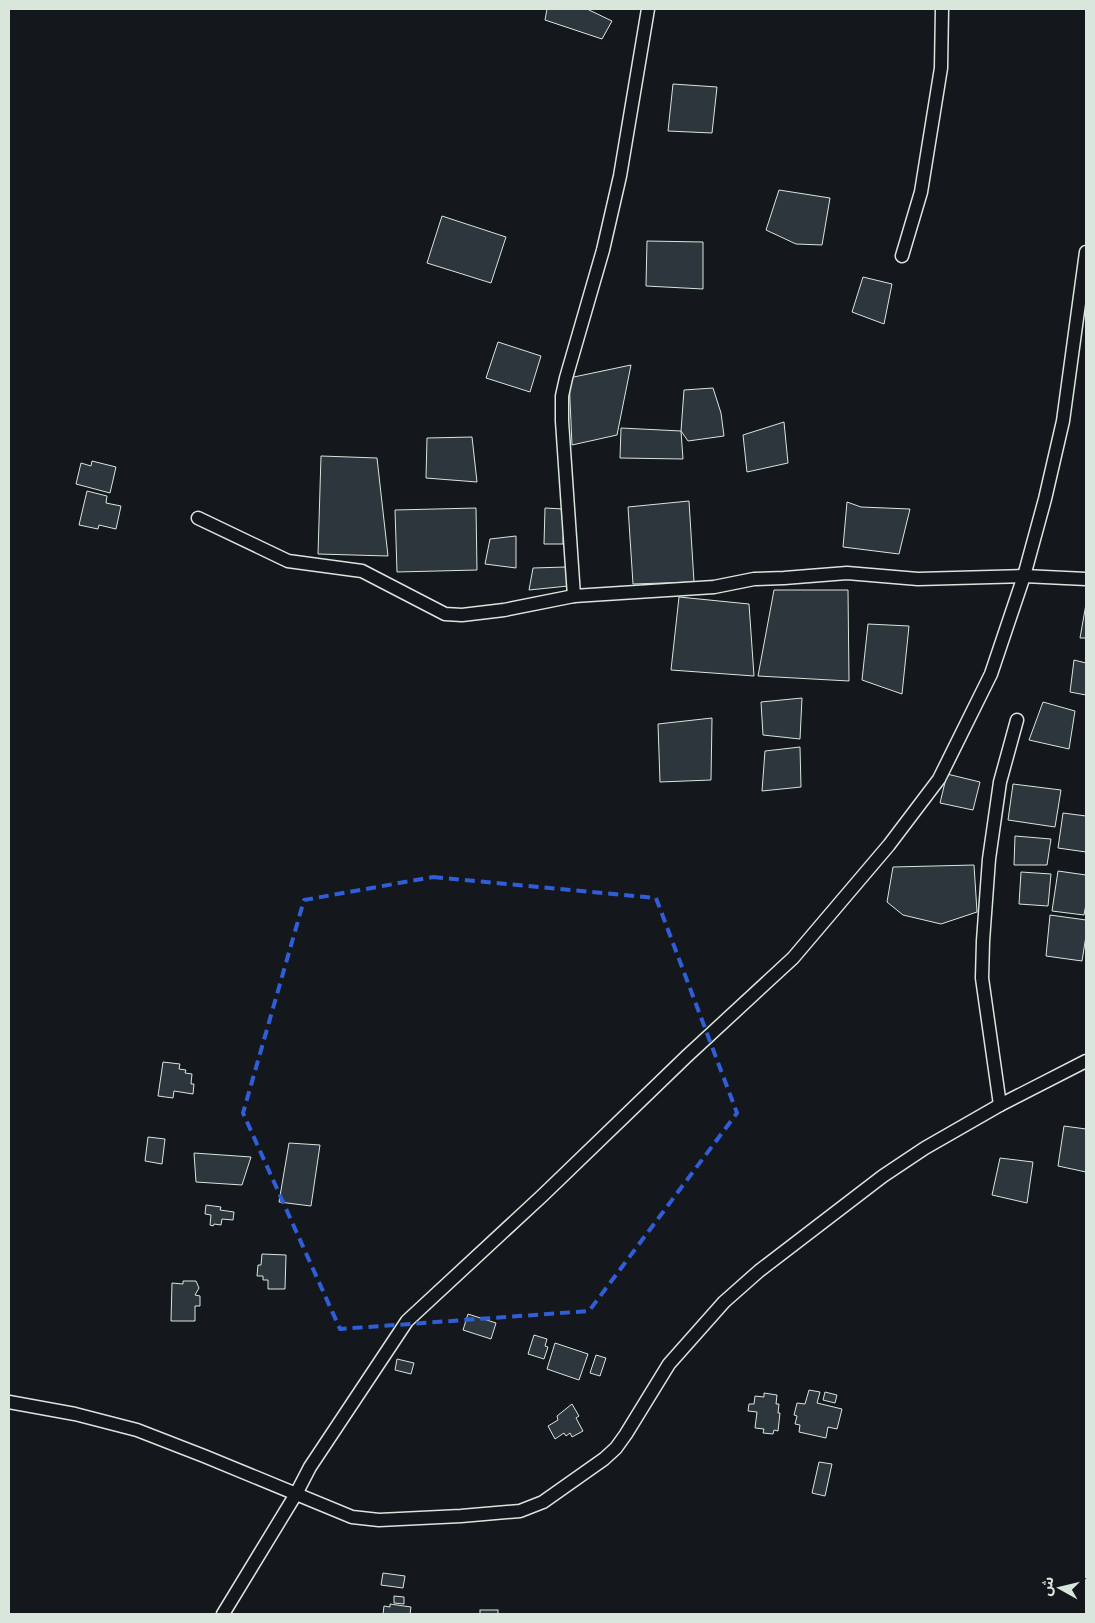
<svg xmlns="http://www.w3.org/2000/svg" width="1095" height="1623" viewBox="0 0 1095 1623" font-family="Manrope,'Noto Sans Arabic',sans-serif">
<style>
.building{fill:#2c363c;stroke:#d8e6dc}
.lines{fill:none;stroke-linecap:round;stroke-linejoin:round}
.street-casing{stroke:#d8e6dc;stroke-width:15}
.street{stroke:#14181c;stroke-width:12}
.marked{fill:none;stroke:#305dd8;stroke-width:4;stroke-dasharray:10 6;stroke-linejoin:round}
</style>
<rect width="100%" height="100%" fill="#14181c"/>
<g class="building">
<polygon points="547,9 587,9 612,21 602,39 545,20"/>
<polygon points="673,84 717,87 712,133 668,131"/>
<polygon points="779,190 830,198 822,245 796,244 766,230"/>
<polygon points="442,216 506,237 491,283 427,263"/>
<polygon points="647,241 703,242 703,289 646,286"/>
<polygon points="863,277 892,284 884,324 852,312"/>
<polygon points="498,342 541,356 530,392 486,378"/>
<polygon points="631,365 617,435 572,445 569,378"/>
<polygon points="713,388 721,413 724,436 688,441 681,431 684,390"/>
<polygon points="784,422 788,463 747,472 743,435"/>
<polygon points="621,428 681,431 683,459 620,458"/>
<polygon points="472,437 477,482 426,478 427,438"/>
<polygon points="321,456 377,458 388,556 318,554"/>
<polygon points="92,461 116,467 110,493 76,484 81,463 91,466"/>
<polygon points="87,491 107,496 106,503 121,506 116,529 99,525 98,529 79,525"/>
<polygon points="689,501 694,582 633,584 628,507"/>
<polygon points="847,502 861,507 910,509 899,554 843,547"/>
<polygon points="476,508 477,570 397,572 395,510"/>
<polygon points="545,508 564,509 563,544 544,544"/>
<polygon points="516,536 516,568 485,564 490,539"/>
<polygon points="566,567 568,586 529,590 533,568"/>
<polygon points="774,590 848,590 849,681 758,676"/>
<polygon points="679,597 749,604 754,676 671,670"/>
<polygon points="1086,604 1086,638 1080,638"/>
<polygon points="868,624 909,626 902,694 862,680"/>
<polygon points="1074,660 1086,663 1086,695 1070,692"/>
<polygon points="802,698 800,739 763,735 761,702"/>
<polygon points="1043,702 1075,711 1069,749 1029,740"/>
<polygon points="712,718 711,780 660,782 658,724"/>
<polygon points="800,747 801,787 762,791 765,751"/>
<polygon points="947,774 980,782 973,810 940,803"/>
<polygon points="1013,784 1061,790 1055,827 1008,820"/>
<polygon points="1063,813 1086,816 1086,852 1058,848"/>
<polygon points="1015,836 1051,839 1047,865 1014,865"/>
<polygon points="974,865 977,912 941,924 903,915 887,902 893,867"/>
<polygon points="1058,871 1086,875 1086,904 1084,915 1052,911"/>
<polygon points="1021,872 1051,874 1048,906 1019,904"/>
<polygon points="1050,915 1086,920 1086,936 1082,961 1046,956"/>
<polygon points="163,1062 180,1064 179,1069 186,1070 185,1073 192,1074 191,1084 194,1084 193,1094 174,1091 173,1098 158,1096"/>
<polygon points="1064,1126 1086,1129 1086,1172 1058,1166"/>
<polygon points="148,1137 165,1139 162,1164 145,1161"/>
<polygon points="289,1143 320,1145 311,1206 279,1202"/>
<polygon points="194,1153 251,1157 242,1185 196,1182"/>
<polygon points="1000,1158 1033,1162 1027,1203 992,1195"/>
<polygon points="206,1205 221,1207 220,1210 234,1212 233,1220 222,1219 221,1225 214,1224 213,1226 210,1225 211,1215 205,1214"/>
<polygon points="262,1254 286,1255 285,1289 268,1289 268,1280 263,1280 263,1276 257,1276 258,1265 261,1265"/>
<polygon points="183,1281 196,1281 199,1288 195,1295 200,1296 200,1306 195,1306 195,1321 171,1321 172,1283 183,1284"/>
<polygon points="468,1314 496,1323 491,1339 463,1330"/>
<polygon points="534,1335 547,1339 545,1346 548,1347 544,1359 528,1354"/>
<polygon points="555,1343 588,1354 579,1380 547,1369"/>
<polygon points="596,1355 606,1358 600,1376 590,1373"/>
<polygon points="397,1359 414,1363 411,1374 395,1370"/>
<polygon points="809,1390 820,1392 817,1403 842,1409 837,1429 828,1427 826,1438 799,1432 800,1425 795,1424 797,1416 794,1415 797,1403 805,1404"/>
<polygon points="825,1392 837,1395 835,1403 823,1400"/>
<polygon points="764,1393 777,1395 776,1404 779,1404 778,1413 780,1413 778,1431 774,1430 773,1434 763,1433 764,1429 755,1428 757,1412 748,1411 749,1404 754,1404 755,1396 764,1397"/>
<polygon points="572,1404 579,1416 576,1418 583,1431 572,1437 570,1433 566,1436 564,1433 555,1439 548,1426 558,1420 557,1416"/>
<polygon points="819,1462 832,1464 825,1496 812,1493"/>
<polygon points="383,1573 405,1576 403,1588 381,1585"/>
<polygon points="394,1596 404,1597 404,1604 394,1603"/>
<polygon points="390,1604 411,1607 410,1614 383,1614 384,1606 390,1607"/>
<rect x="480" y="1610" width="18" height="4"/>
</g>
<g class="lines">
<g class="street-casing">
<g id="street">
<polyline points="902,256 921,192 941,68 942,9"/>
<polyline points="198,518 288,561 362,571 445,614 462,615 504,610 574,596 714,587 754,579 784,578 847,573 918,579 1024,576 1086,579"/>
<polyline points="574,596 562,421 562,396 566,378 603,250 620,176 648,9"/>
<polyline points="1000,1105 982,978 983,941 989,859 1000,782 1017,720"/>
<polyline points="9,1402 75,1414 137,1430 204,1456 352,1517 379,1520 461,1516 520,1511 543,1502 604,1459 616,1448 626,1434 669,1364 724,1302 759,1271 883,1176 925,1148 1000,1105 1086,1061"/>
<polyline points="223,1614 296,1494 310,1467 407,1321 543,1195 687,1056 793,958 889,845 939,779 991,674 1024,576 1045,499 1063,421 1086,252"/>
</g>
</g>
<use href="#street" class="street"/>
</g>
<path class="marked" d="M433 877 656 898 737 1113 589 1311 340 1329 243 1113 304 900Z"/>
<rect width="1095" height="1623" fill="none" stroke="#d8e6dc" stroke-width="20"/>
<g transform="translate(1060 1588) rotate(278)" stroke="#14181c" stroke-width="4" paint-order="stroke">
<path d="M0-4L9 19L0 12L-9 19Z" fill="#d8e6dc"/>
<text y="-8" font-size="14" font-weight="bold" text-anchor="middle" fill="#d8e6dc">ش</text>
</g>
</svg>
